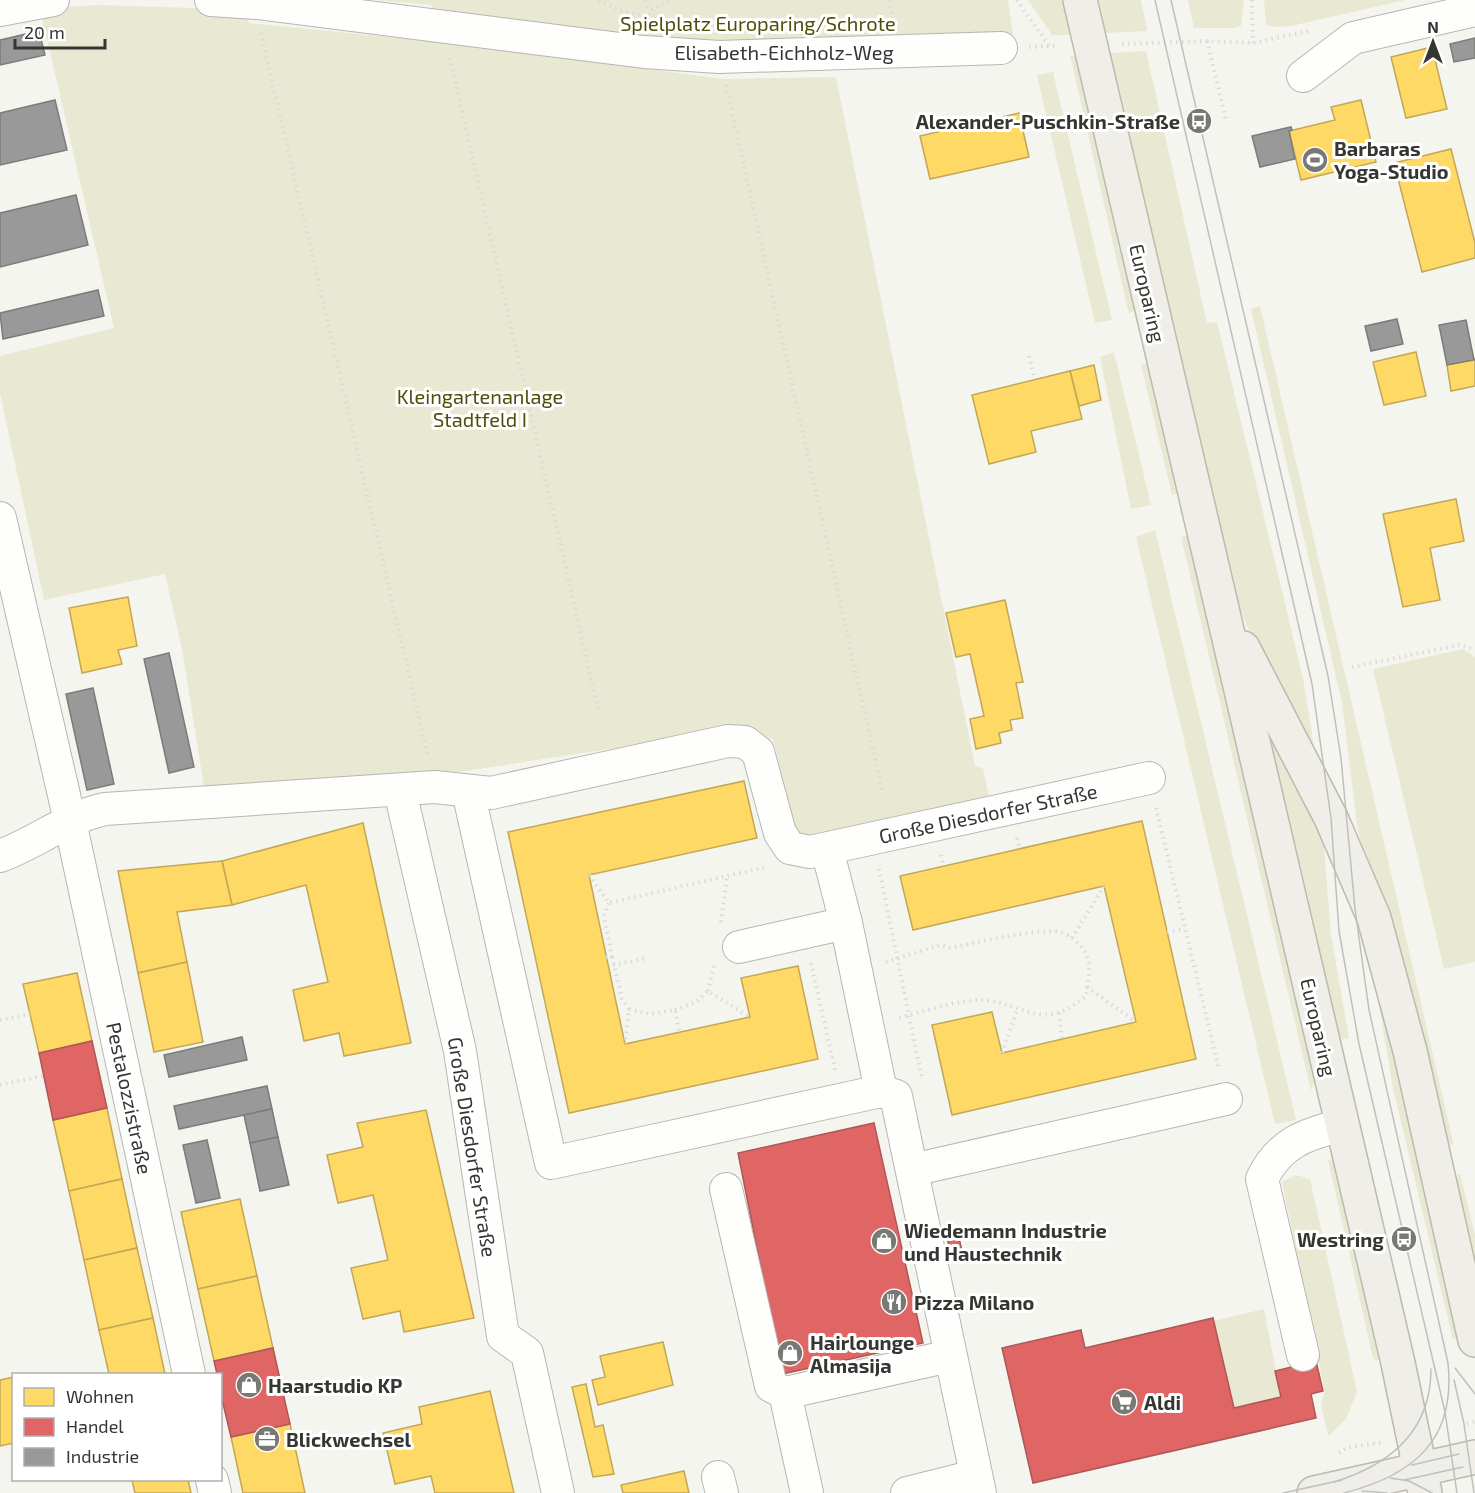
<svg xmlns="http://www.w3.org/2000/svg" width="1475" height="1493" viewBox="0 0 1475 1493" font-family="'Exo 2',sans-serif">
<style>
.green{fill:#e9e8d2}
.homes{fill:#ffd966;stroke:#c2a856;stroke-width:1.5}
.shops{fill:#e06666;stroke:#ad5756;stroke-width:1.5}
.industry{fill:#999;stroke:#7b7b7a;stroke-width:1.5}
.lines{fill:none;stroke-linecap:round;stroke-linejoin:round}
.minor-casing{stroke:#b6b6b2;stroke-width:34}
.major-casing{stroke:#bbbaad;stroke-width:36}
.path{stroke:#dadad8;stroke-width:4;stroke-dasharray:1.5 4.5;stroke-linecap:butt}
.minor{stroke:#fefefd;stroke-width:32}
.major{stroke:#efeee8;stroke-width:33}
.tram{stroke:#bfbfbf;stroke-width:1.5}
.labels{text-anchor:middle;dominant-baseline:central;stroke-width:6;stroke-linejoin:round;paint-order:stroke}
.park-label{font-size:20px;fill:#524c0a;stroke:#fff}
.street-label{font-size:20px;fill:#353531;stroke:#fff}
.poi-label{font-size:20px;font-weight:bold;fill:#353531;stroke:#fff;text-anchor:start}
</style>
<rect width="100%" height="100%" fill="#f5f5ef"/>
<g class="green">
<polygon points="375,0 1008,0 1013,34 779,46 645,40 430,16 432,5"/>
<polygon points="1028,0 1064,0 1071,35 1052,35"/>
<polygon points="1099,0 1141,0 1147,31 1106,33"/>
<polygon points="1188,0 1244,0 1241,26 1233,28 1194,28"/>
<polygon points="1264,0 1405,0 1291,26 1272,27 1266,24"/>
<polygon points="97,5 226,9 247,13 249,23 447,43 724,79 836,77 975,766 983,768 990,802 814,837 795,831 773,739 740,729 426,777 205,793 182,649 165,574 44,600 0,393 0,356 114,328 40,9"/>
<path d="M1146 51 1207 323 1217 322 1303 678 1314 747H1311C1282 695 1248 643 1233 584L1109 53Z"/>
<polygon points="1070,55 1078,56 1135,309 1129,314"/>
<polygon points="1053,72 1112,320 1095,323 1037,75"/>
<polygon points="1260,306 1454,1146 1447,1141 1390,912 1358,833 1342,703 1251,309"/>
<polygon points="1114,352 1151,505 1131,509 1100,357"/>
<polygon points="1149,363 1179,493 1172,495 1141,365"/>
<polygon points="1155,530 1296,1120 1275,1124 1136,537"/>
<polygon points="1189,535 1315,1078 1311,1091 1181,537"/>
<polygon points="1463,649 1475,657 1475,962 1444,969 1373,669"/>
<polygon points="1273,743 1323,835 1331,935 1349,1038 1339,1040 1306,887 1270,744"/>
<polygon points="1372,963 1460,1337 1453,1340 1393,1088"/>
<polygon points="1334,1159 1380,1357 1377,1361 1373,1358 1328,1160"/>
<polygon points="1460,1173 1475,1235 1475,1264 1455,1179"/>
<polygon points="1296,1175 1310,1179 1357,1392 1346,1419 1328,1436 1321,1404 1325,1392 1282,1182"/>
<polygon points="1264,1309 1281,1397 1234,1408 1213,1321"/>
</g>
<g class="homes">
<polygon points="1432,47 1447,109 1406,118 1391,57"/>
<polygon points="1361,100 1376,162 1301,180 1289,131 1335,120 1331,107"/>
<polygon points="1019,113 1029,157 930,179 920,136"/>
<polygon points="1451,149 1475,243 1475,258 1422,272 1394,163"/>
<polygon points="1416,352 1426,396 1384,405 1373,362"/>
<polygon points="1475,359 1475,386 1451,391 1447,365"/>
<polygon points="1094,365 1101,400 1079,406 1070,371"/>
<polygon points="1070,371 1082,419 1031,431 1036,452 989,464 972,395"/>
<polygon points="1456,499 1464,541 1430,548 1440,600 1403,607 1383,514"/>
<polygon points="128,597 137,646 118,650 122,664 82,673 69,608"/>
<polygon points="1005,600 1023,682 1016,683 1023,718 1010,720 1012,730 999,733 1001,743 976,749 970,719 984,716 970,654 956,657 946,613"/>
<polygon points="744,781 757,838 589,875 625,1044 750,1017 741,978 798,966 818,1059 569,1113 508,832"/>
<polygon points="1142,821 1196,1059 952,1115 932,1025 992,1012 1002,1053 1136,1022 1104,886 913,930 900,876"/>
<polygon points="363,823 411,1043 344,1056 339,1033 304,1041 293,990 328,982 306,885 232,905 222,861"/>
<polygon points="222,861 232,905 177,912 187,962 138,973 118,871"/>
<polygon points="187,962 203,1042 154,1052 138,973"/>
<polygon points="77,973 92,1041 39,1053 23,984"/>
<polygon points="107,1108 122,1179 69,1191 53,1120"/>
<polygon points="426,1110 474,1318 404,1332 400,1311 363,1319 351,1268 388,1260 373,1195 338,1203 327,1155 363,1147 357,1123"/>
<polygon points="122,1179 137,1248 84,1260 69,1191"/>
<polygon points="240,1199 257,1276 198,1289 181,1212"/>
<polygon points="137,1248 153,1318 99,1330 84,1260"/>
<polygon points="257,1276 273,1348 214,1361 198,1289"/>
<polygon points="153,1318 165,1374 109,1374 99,1330"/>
<polygon points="663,1342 673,1385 598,1405 592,1380 605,1377 600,1356"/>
<polygon points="14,1377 14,1443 0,1446 0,1380"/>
<polygon points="586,1384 595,1427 603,1425 614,1474 593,1477 572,1387"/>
<polygon points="490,1391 514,1493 435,1493 431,1476 395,1484 383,1433 422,1424 419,1407"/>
<polygon points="290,1424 305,1493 243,1493 231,1437"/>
<polygon points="684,1471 689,1493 623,1493 621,1485"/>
<polygon points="132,1480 188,1480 191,1493 135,1493"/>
</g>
<g class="shops">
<polygon points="92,1041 107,1108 53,1120 39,1053"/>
<polygon points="874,1123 923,1343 782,1374 738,1153"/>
<polygon points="957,1227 962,1252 951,1254 945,1229"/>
<polygon points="1213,1318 1234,1408 1281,1397 1275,1371 1316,1361 1323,1391 1311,1394 1316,1418 1033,1483 1002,1348 1081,1330 1085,1348"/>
<polygon points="273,1348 290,1424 231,1437 220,1391 220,1374 217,1374 214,1361"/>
</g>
<g class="industry">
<polygon points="39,31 45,55 0,65 0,40"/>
<polygon points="1475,38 1475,58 1454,62 1450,44"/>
<polygon points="55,100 67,150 0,165 0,113"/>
<polygon points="1291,127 1292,130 1289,131 1295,159 1260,167 1252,136"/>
<polygon points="76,195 88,245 0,267 0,213"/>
<polygon points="98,290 104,316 3,339 0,313"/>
<polygon points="1397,319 1403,344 1371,351 1365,326"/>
<polygon points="1466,320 1474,360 1447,365 1439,325"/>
<polygon points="169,653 194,767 169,773 144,659"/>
<polygon points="93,688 114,784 87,790 66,694"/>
<polygon points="242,1037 247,1060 169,1077 164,1055"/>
<polygon points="267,1086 272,1109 179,1129 174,1106"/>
<polygon points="272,1109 278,1137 250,1143 244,1115"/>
<polygon points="278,1137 289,1185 260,1191 250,1143"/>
<polygon points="207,1140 220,1198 196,1203 183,1145"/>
</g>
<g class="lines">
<g class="minor-casing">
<g id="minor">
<polyline points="211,0 257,3 644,52 719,57 1001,48"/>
<polyline points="0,10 53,0"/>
<polyline points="1303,76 1353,38 1475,10"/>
<polyline points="0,518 70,821 189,1374"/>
<polyline points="400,791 460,1051 503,1336 527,1353 558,1493"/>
<polyline points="468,791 551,1163 881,1091"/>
<polyline points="827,849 846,923 881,1091 896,1096 980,1493"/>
<path d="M0 856C36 843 67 817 105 809L435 787 491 793 728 741 745 742 758 752 780 833 790 848 810 852 1149 778"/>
<polyline points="739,947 846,923"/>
<polyline points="912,1170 1226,1099"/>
<polyline points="726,1189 771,1386 785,1393 950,1356"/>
<path d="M1303 1355 1262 1179C1279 1143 1306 1134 1342 1125"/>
<polyline points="785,1393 807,1493"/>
<polyline points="718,1477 722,1493"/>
<polyline points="212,1480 215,1493"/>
<polyline points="907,1493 975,1476"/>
</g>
</g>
<g class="major-casing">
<g id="major">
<polyline points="1080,0 1398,1363 1425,1493"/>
<polyline points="1243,648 1331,818 1374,918 1410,1051 1475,1340"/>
<polyline points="1314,1493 1475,1457"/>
</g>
</g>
<g class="path">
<polyline points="599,0 622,11 649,17"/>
<polyline points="645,0 650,11"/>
<polyline points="890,0 892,21"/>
<polyline points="1017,0 1049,46"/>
<polyline points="1252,0 1253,43"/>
<polyline points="648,21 650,11 669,0"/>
<polyline points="261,33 428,757"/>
<polyline points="1207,41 1226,120"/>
<polyline points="1122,44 1207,41 1253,43 1309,31"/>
<polyline points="1029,47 1058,46"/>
<polyline points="450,58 598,710"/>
<polyline points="726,85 882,791"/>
<polyline points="1029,356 1035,379"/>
<polyline points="1352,667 1459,645 1475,649"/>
<polyline points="1156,808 1219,1069"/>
<polyline points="1017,838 1020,849"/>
<polyline points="941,855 943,866"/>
<polyline points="879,869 922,1079"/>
<polyline points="589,875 609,903 767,867"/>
<polyline points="721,922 727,877"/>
<polyline points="1167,932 1185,929"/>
<polyline points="1072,938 1104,886"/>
<polyline points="606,957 612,957 604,916 609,903"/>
<polyline points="612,957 622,999 629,1009 625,1044"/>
<path d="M886 962 940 945 950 948C975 943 1036 928 1059 932 1073 935 1087 950 1089 964 1090 975 1087 986 1086 996 1040 1034 1027 1003 982 1000 958 999 921 1013 897 1018"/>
<polyline points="811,963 835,1070"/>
<polyline points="613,965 648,958"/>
<polyline points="1087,987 1136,1022"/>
<polyline points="708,991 714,965"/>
<polyline points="629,1009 650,1014 675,1010 679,1032"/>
<polyline points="675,1010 696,1002 708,991 750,1017"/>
<polyline points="1059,1013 1062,1039"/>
<polyline points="0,1020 30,1014"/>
<polyline points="1002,1053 1017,1010"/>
<polyline points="0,1085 43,1076"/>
<polyline points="1467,1424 1475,1422"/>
<polyline points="1339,1453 1346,1448 1383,1442"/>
</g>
<use href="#minor" class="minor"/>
<use href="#major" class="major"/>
<g class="tram">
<polyline points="1155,0 1312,684 1331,818 1339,931 1359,1044 1445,1412 1457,1493"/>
<path d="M1171 0 1328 676 1341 758 1355 909 1369 1010 1448 1363C1456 1440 1414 1475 1344 1493"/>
<polyline points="1455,1368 1475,1394"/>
<polyline points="1454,1380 1464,1424 1474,1493"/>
<polyline points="1412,1465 1459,1454"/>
<polyline points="1390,1478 1409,1481 1432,1493"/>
<polyline points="1404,1480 1463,1467"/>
<path d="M1334 1482C1389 1465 1431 1432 1431 1369"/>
<polyline points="1362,1491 1387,1493"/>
<polyline points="1283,1493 1342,1480"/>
</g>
</g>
<defs>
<g id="bus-disc" transform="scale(1.35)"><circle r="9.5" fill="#787874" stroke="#fff"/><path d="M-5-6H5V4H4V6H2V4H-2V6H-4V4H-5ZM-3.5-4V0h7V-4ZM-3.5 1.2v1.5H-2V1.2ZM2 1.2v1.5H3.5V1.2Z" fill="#fff"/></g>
<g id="stadium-disc" transform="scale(1.35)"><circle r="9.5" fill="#787874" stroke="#fff"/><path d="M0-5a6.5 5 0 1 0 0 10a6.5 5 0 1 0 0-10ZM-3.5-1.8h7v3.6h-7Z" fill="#fff"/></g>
<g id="shop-disc" transform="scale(1.35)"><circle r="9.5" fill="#787874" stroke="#fff"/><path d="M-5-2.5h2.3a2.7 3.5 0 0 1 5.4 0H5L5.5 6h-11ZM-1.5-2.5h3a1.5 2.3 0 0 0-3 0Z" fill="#fff"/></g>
<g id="restaurant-disc" transform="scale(1.35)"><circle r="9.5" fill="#787874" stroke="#fff"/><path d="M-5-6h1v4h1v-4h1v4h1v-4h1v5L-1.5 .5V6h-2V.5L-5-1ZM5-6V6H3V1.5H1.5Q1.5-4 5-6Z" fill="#fff"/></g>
<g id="supermarket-disc" transform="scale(1.35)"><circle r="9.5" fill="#787874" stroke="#fff"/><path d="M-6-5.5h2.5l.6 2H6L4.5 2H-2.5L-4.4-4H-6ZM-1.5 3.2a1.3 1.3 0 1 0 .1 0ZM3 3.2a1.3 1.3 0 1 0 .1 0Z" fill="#fff"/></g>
<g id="office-disc" transform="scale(1.35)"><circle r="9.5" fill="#787874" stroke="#fff"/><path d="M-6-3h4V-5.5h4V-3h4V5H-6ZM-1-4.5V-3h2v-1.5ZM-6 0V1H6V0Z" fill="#fff"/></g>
</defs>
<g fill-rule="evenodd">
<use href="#bus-disc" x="1199" y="121"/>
<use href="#stadium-disc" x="1315" y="160"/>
<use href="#bus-disc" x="1404" y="1239"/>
<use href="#shop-disc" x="884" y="1241"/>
<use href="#restaurant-disc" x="894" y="1302"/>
<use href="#shop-disc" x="790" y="1353"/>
<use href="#shop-disc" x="249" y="1385"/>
<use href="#supermarket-disc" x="1124" y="1402"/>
<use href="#office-disc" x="267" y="1439"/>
</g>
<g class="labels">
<g class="park-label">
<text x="758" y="23">Spielplatz Europaring/Schrote</text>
<text x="480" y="396">Kleingartenanlage<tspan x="480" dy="23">Stadtfeld I</tspan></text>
</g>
<g class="street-label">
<text x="784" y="52">Elisabeth-Eichholz-Weg</text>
<text transform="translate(1148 293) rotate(77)">Europaring</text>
<text transform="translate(988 813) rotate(-12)">Große Diesdorfer Straße</text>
<text transform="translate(1319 1027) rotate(77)">Europaring</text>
<text transform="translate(130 1098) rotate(78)">Pestalozzistraße</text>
<text transform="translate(473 1147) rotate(81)">Große Diesdorfer Straße</text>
</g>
<g class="poi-label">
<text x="1180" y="121" text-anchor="end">Alexander-Puschkin-Straße</text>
<text x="1334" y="148">Barbaras<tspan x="1334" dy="23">Yoga-Studio</tspan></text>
<text x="904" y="1230">Wiedemann Industrie<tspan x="904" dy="23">und Haustechnik</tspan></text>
<text x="1384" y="1239" text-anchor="end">Westring</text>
<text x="914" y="1302">Pizza Milano</text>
<text x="810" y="1342">Hairlounge<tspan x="810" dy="23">Almasija</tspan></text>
<text x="268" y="1385">Haarstudio KP</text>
<text x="1144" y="1402">Aldi</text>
<text x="286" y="1439">Blickwechsel</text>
</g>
</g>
<rect x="12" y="1373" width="210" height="108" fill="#ffffff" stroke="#aeaead" stroke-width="1.5"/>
<rect x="24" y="1388" width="30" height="18" fill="#ffd966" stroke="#aeaead" stroke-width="1.5"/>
<text x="66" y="1403" font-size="18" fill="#353531">Wohnen</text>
<rect x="24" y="1418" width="30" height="18" fill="#e06666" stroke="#aeaead" stroke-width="1.5"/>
<text x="66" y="1433" font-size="18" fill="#353531">Handel</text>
<rect x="24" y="1448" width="30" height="18" fill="#999999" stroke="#aeaead" stroke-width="1.5"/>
<text x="66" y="1463" font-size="18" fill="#353531">Industrie</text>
<g transform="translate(1433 42)" stroke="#ffffff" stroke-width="4.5" paint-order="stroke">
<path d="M0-4.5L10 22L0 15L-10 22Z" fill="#353531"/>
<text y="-9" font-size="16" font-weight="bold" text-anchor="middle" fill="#353531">N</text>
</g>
<path d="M15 39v9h90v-9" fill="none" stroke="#353531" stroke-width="3"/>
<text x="24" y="39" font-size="18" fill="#353531" stroke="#ffffff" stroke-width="4.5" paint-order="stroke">20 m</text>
</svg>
